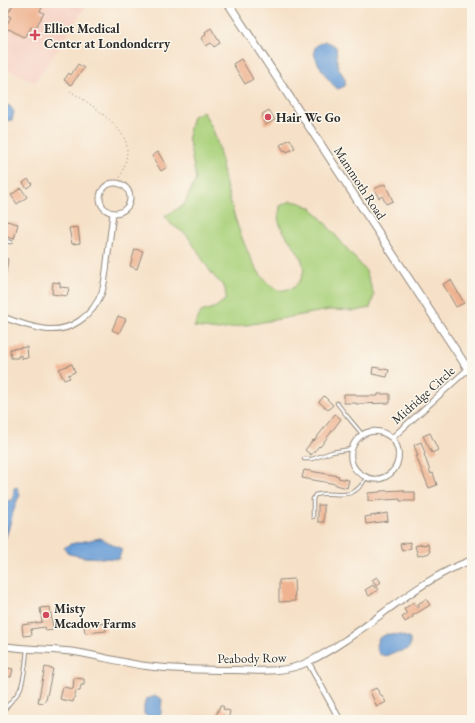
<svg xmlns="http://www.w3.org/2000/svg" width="475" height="723" viewBox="0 0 475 723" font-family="'EB Garamond',serif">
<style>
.built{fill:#f6d2c4}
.green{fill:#aad17b;stroke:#6a7e53}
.water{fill:#6c9fd7;stroke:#4c6581}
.building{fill:#efb391}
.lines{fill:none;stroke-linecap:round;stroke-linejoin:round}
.service-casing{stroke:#90867a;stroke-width:4.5}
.minor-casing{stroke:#90867a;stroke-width:7}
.tertiary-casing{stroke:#90867a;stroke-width:8}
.secondary-casing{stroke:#90867a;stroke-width:9}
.path{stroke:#90867a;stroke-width:1;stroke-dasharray:1 3;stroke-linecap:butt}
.service{stroke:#fff;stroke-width:2.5}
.minor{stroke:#fff;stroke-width:5}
.tertiary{stroke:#fff;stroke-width:6}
.secondary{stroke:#fff;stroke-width:7}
.poi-dot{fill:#d1495b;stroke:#fbf7ec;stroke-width:1.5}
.labels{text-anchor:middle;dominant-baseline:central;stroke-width:3;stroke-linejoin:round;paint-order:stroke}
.poi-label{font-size:13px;font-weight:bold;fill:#2b2b2b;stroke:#fbf7ec;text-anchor:start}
.street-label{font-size:13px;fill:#2b2b2b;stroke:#fbf7ec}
</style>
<rect width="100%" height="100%" fill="#fbf7ec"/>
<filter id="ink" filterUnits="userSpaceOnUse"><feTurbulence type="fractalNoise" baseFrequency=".025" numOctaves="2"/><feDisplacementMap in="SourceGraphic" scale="8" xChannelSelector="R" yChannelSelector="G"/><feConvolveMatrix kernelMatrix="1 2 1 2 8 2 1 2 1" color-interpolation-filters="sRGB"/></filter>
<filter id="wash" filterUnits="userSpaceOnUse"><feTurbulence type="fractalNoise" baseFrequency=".012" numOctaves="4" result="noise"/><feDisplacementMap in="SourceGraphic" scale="16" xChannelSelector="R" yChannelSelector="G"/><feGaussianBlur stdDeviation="0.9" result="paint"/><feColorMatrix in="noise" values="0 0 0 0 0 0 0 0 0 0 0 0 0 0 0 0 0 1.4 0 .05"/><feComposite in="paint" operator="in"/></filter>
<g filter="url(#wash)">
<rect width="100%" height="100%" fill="#f6e1c8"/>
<polygon class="built" points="3,3 88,3 35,83 3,67"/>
<path class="green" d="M203 112C222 138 220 167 229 196 235 221 253 280 278 290 282 291 288 289 293 288 295 286 299 282 301 279 312 258 284 240 279 222 277 218 280 211 280 206L291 201 301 203 313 209 366 271 374 295 370 308 356 311 329 310 219 330 194 327 201 312 216 307 226 299 225 288 212 274 187 235 171 224 165 216 184 205 196 179 188 136 193 116Z"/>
<g class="water">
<path d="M325 41 332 44 336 47 338 67 345 79V86L338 89C331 85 314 60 314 52 314 46 320 43 325 41Z"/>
<polygon points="3,105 10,106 14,112 12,120 3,121"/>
<path d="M17 487 20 495C11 511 11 528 3 543V501L13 500 14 488Z"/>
<polygon points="100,538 122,549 119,559 84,557 69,554 64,548 70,544"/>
<polygon points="387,634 401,635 410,639 410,646 407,650 392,653 386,656 379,654 376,645 379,638"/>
<polygon points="156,696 162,699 161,713 159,719 152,720 144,714 144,706 146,699"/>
</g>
<g id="blocks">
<g class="building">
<polygon points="14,3 45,3 40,11 44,13 35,29 31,27 25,38 9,29 9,30 3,27 5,23 7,24 11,17 7,15"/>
<polygon points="211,28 220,43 214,47 211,43 206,46 201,38 206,35 205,32"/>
<polygon points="241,59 253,79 245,84 233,64"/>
<polygon points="78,64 84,68 71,85 64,80 69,73 71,75"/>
<polygon points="269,110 275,120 265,125 263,121 265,120 262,114"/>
<polygon points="290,139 295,148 287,152 286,150 284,151 280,145"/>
<polygon points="158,152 167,167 161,171 152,156"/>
<polygon points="28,179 32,184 27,188 23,183"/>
<polygon points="385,184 393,201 386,204 382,196 379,198 374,189"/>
<polygon points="21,188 27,197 17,204 11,195"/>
<polygon points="3,220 18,224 14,239 3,236"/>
<polygon points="78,227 80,243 72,244 69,228"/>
<polygon points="135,249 143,251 137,269 130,266"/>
<polygon points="3,258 8,259 6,274 3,273"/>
<polygon points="451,280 464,303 456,307 443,284"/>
<polygon points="53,282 60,283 60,287 69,288 67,296 52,294"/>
<polygon points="118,316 126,319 119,333 112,330"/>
<polygon points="27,347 28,358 22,359 22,355 18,356 18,358 11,358 10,349"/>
<polygon points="72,364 75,372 68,375 70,378 64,380 59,369"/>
<polygon points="373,367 389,370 387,377 372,374"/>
<polygon points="344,394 356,394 356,396 378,396 378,394 390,394 390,403 356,404 356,403 344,403"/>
<polygon points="324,396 333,405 328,410 319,402"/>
<polygon points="335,414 341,419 320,447 319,446 311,455 305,450 313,440 314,441"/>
<polygon points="430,433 438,450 432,453 423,436"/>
<polygon points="421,442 425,453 424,454 431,474 433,473 437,485 429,488 416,456 418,456 414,445"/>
<polygon points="304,470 339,476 338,478 349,480 347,488 336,485 336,484 302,478"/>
<polygon points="404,490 404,492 415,492 415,501 400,501 400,499 368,501 368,493 380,492 380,491"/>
<rect x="318" y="505" width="6" height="17"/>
<polygon points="387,513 388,521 366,524 365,517"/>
<polygon points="472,515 472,523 470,524 468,517"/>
<polygon points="410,542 411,548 402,551 400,544"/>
<polygon points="423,544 423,545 428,544 430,553 418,556 415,546"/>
<polygon points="377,577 381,582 376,586 372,580"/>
<polygon points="294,579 295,601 279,602 279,580"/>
<polygon points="373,585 375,588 377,587 379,589 369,596 365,590"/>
<polygon points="426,599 430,605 412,616 413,617 405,622 402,617 407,614 404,609 414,602 417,608 420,606 418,604"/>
<polygon points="50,607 53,630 46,631 45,627 31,629 32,635 23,636 22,625 42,622 40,608"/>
<polygon points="105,623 106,631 85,633 84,626"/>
<polygon points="3,667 13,669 11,677 3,676"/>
<polygon points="45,667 53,669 46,700 45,700 44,703 38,702"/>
<polygon points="74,678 84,679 84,685 81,685 80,691 76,691 73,702 60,699 63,687 73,689"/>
<polygon points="376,688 386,702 377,707 370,691"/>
<polygon points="220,705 224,707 223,709 230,711 228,720 216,716"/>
</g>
</g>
</g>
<g filter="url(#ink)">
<use href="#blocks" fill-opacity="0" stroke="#90867a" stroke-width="1"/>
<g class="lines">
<g class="service-casing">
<g id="service">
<polyline points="3,241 11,242"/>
<polyline points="337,403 347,416 362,434"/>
<polyline points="304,459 312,459 332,452 351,449"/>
<path d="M313 517V499L315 495C335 489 351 505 366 478"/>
<path d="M3 720C3 703 16 701 21 687 25 675 26 661 27 649"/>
</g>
</g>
<g class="minor-casing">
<g id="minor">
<circle cx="115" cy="198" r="15"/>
<path d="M3 317C16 322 30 327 44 329 70 333 93 316 102 292 105 282 106 272 107 262 109 245 111 229 113 213"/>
<path d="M392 438C402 450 401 469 385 477 379 480 370 480 364 476 333 460 362 414 392 438L468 369"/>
<polyline points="308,662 340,720"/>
</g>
</g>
<g class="tertiary-casing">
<path id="tertiary" d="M3 646C27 650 51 649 75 652 99 656 123 663 146 666 176 670 207 670 237 670 261 671 286 673 308 662 366 634 411 582 472 560"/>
</g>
<g class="secondary-casing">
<polyline id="secondary" points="228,3 472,375"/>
</g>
<path class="path" d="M70 91C87 102 128 127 127 150 127 161 122 173 118 183"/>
<use href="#service" class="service"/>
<use href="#minor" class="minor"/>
<use href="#tertiary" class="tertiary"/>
<use href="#secondary" class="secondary"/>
</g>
</g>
<g class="poi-dot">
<path d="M33 29h4v4h4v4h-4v4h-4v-4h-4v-4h4z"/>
<circle cx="268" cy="117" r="4"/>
<circle cx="46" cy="615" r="4"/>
</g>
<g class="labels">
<g class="poi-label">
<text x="44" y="28">Elliot Medical<tspan x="44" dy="15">Center at Londonderry</tspan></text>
<text x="276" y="117">Hair We Go</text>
<text x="54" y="608">Misty<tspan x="54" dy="15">Meadow Farms</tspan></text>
</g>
<g class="street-label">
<text transform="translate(360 183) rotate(57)">Mammoth Road</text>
<text transform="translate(423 395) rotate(-42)">Midridge Circle</text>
<text transform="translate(252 658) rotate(-1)">Peabody Row</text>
</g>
</g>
<rect width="475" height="723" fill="none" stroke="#fbf7ec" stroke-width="16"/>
</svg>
